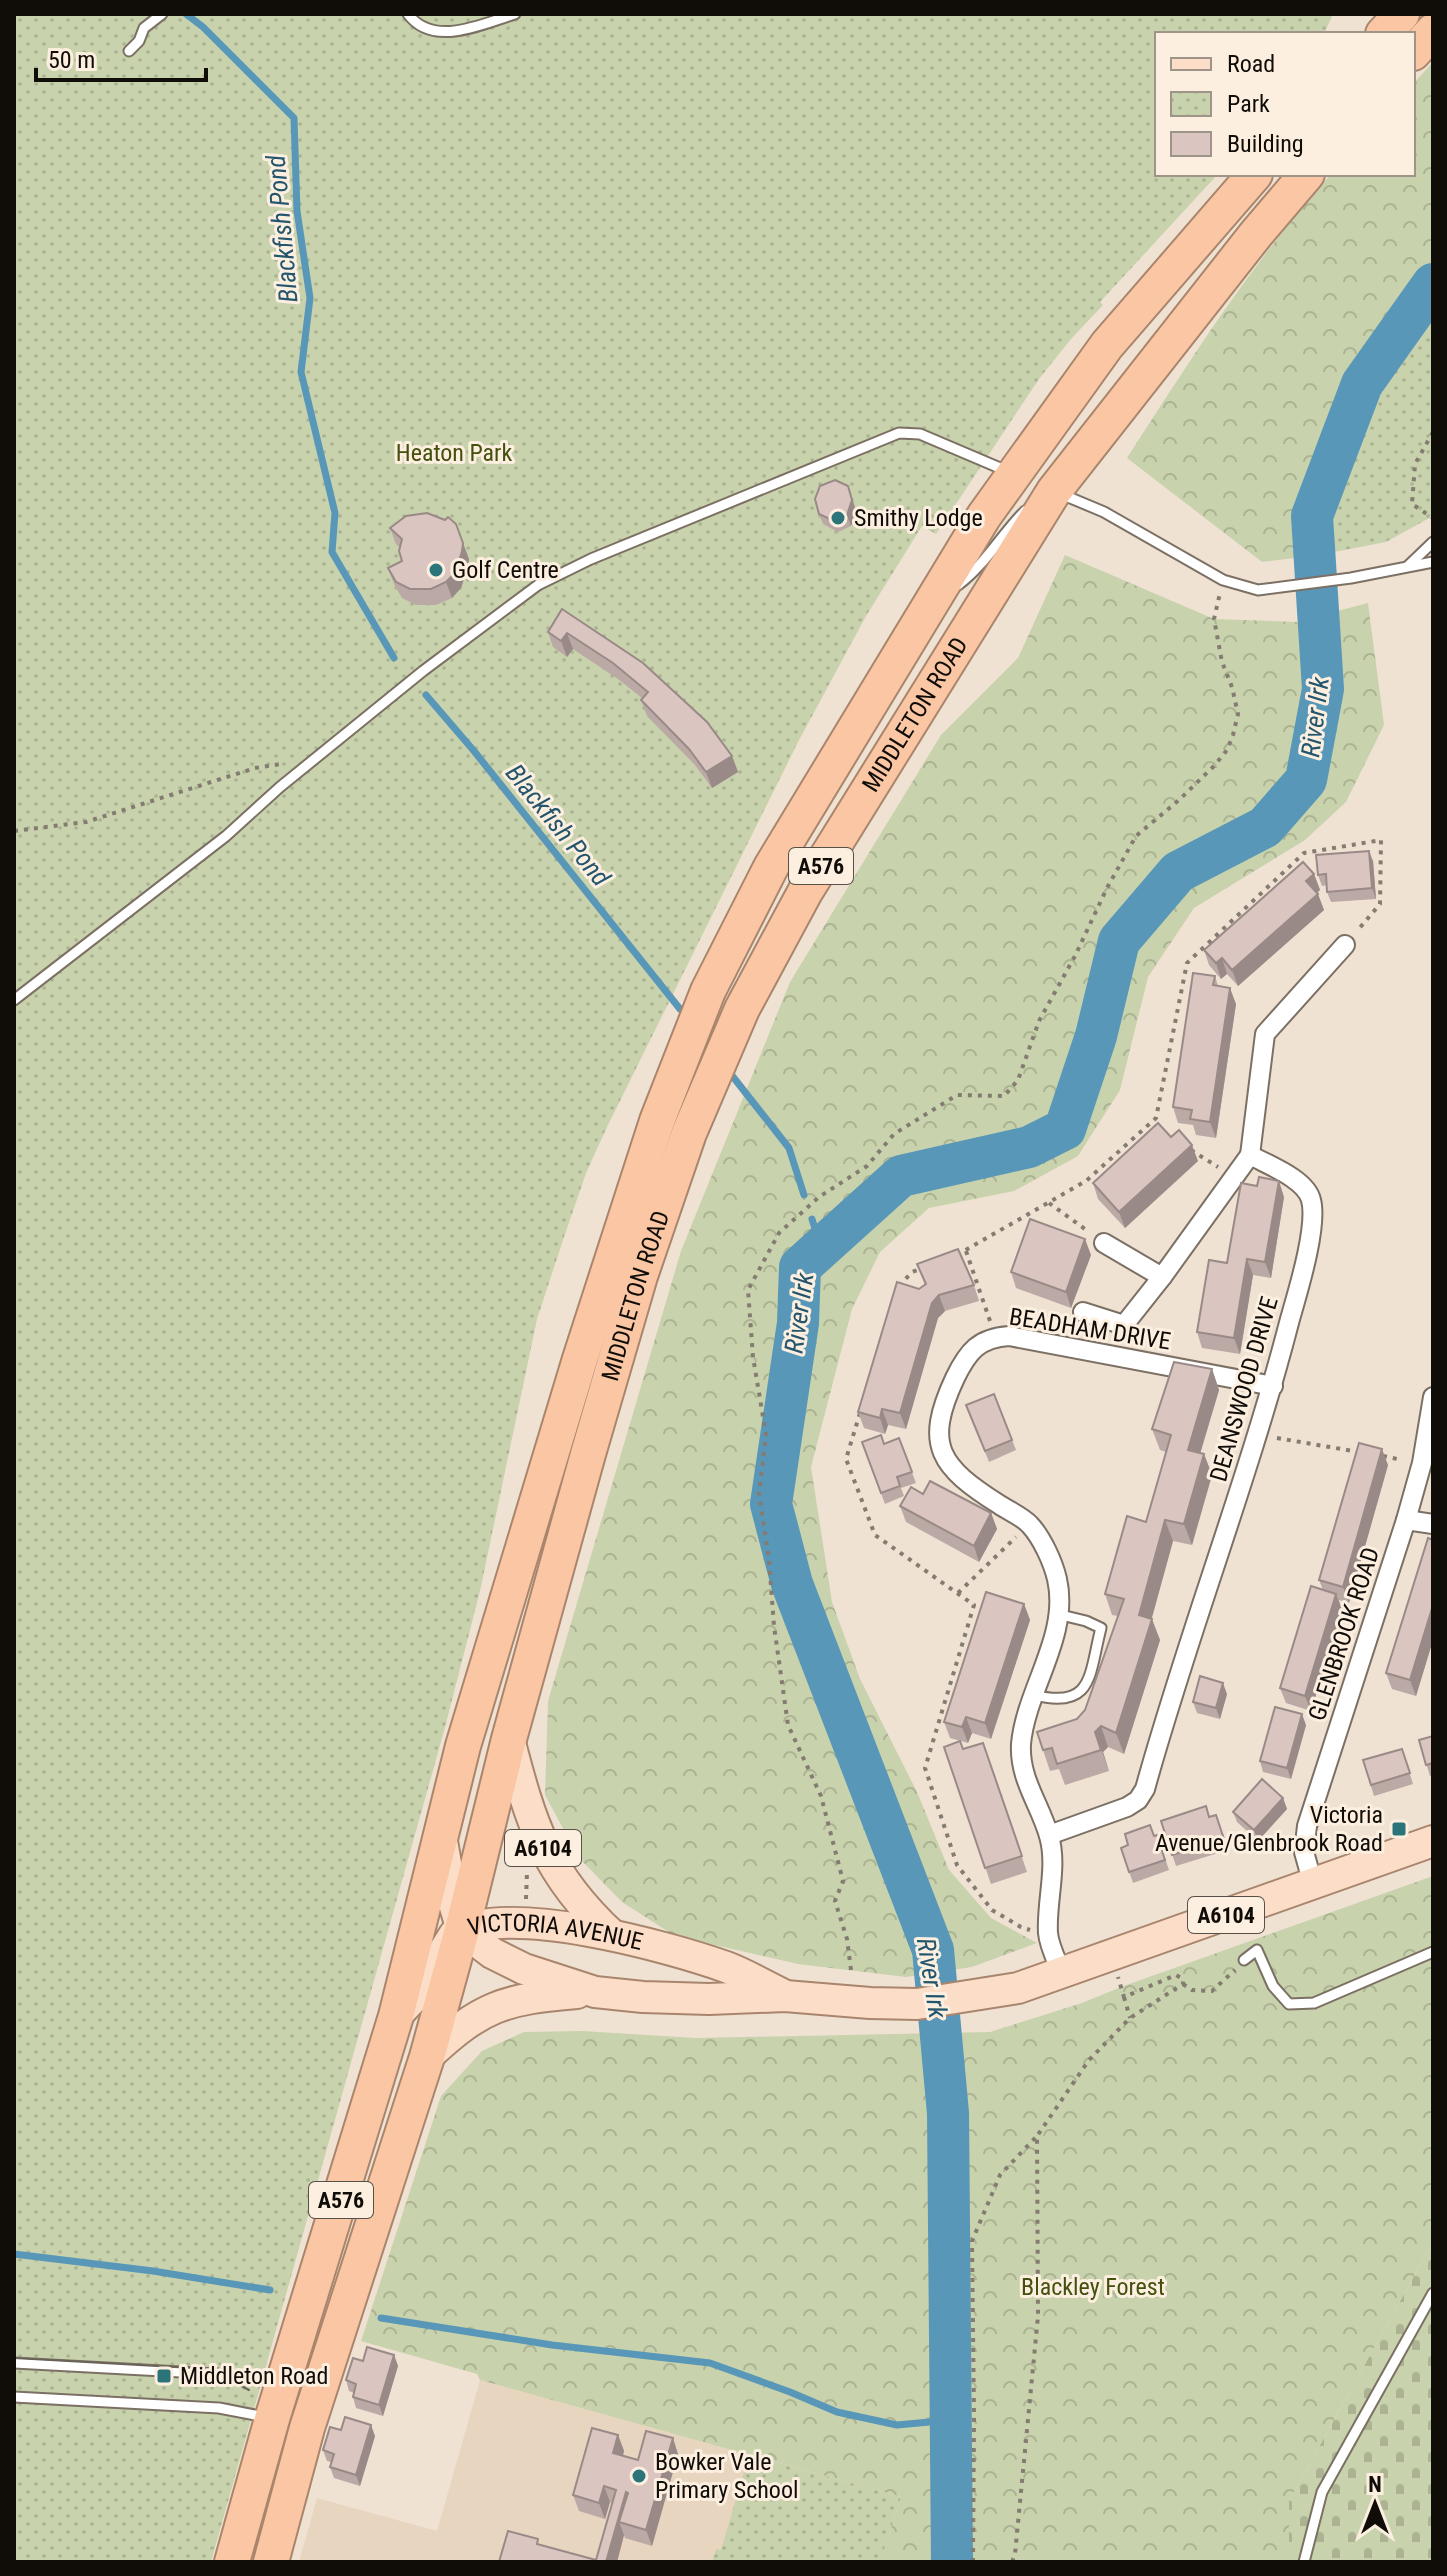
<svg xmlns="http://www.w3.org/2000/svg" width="1447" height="2576" viewBox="0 0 1447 2576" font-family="'Roboto Condensed',sans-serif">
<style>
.built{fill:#e7d5c0}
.forest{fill:url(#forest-crowns)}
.cemetery{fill:url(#cemetery-stones)}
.park{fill:url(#park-dots)}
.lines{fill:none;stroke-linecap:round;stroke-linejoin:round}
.stream{stroke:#5997b8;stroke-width:7}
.river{stroke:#5997b8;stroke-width:42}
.lane-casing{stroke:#7b7063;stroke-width:13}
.street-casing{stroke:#7b7063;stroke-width:22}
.primary-casing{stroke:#a8856c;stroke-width:34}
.highway-casing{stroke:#a8856c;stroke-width:38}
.path{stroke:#847b71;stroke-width:4;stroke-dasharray:4 6;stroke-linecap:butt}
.lane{stroke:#fff;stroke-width:9}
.street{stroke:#fff;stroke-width:18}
.primary{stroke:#fcddc8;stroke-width:30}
.highway{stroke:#fac6a3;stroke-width:34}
.tram{stroke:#6a635a;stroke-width:2}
.wall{fill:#bba9a6}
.shaded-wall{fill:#998a87}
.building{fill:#dac5c1;stroke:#998a87;stroke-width:2}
.poi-dot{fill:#2a747a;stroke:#fcefe0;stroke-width:3}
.labels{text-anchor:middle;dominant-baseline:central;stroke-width:6;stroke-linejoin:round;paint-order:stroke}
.shield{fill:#fcefe0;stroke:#575048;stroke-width:2}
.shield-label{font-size:22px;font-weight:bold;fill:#100c07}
.park-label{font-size:24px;fill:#44500e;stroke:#fcefe0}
.poi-label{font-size:24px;fill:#100c07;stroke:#fcefe0;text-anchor:start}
.street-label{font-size:24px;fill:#100c07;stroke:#fcefe0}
.water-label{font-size:26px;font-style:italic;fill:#23556d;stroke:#fcefe0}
</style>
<defs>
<pattern id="forest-crowns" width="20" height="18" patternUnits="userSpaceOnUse" patternTransform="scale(2)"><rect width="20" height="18" fill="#c8d2ac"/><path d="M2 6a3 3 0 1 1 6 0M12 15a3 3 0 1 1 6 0" fill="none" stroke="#abb392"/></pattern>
<pattern id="cemetery-stones" width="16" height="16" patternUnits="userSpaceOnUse" patternTransform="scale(2)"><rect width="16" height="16" fill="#c8d2ac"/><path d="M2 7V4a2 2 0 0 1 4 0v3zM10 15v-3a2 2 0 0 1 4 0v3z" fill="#abb392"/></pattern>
<pattern id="park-dots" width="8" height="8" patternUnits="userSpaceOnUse" patternTransform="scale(2)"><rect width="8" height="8" fill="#c8d2ac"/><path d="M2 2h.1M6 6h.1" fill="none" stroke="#abb392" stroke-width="1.8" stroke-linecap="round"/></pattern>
</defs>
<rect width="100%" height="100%" fill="#efe2d3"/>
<polygon class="built" points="480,2380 901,2497 880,2562 299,2562 317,2498 437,2531"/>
<g class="forest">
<path d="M1433 62V261L1391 317 1351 388 1308 501 1303 557 1262 562 1127 458C1190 360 1253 261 1331 174H1413V84Z"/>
<polygon points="1065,555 1214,619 1296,622 1368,603 1384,725 1346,802 1305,840 1194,908 1148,977 1120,1090 1078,1156 1014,1191 929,1208 880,1252 852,1309 811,1467 832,1602 860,1679 917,1792 949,1870 991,1918 1037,1943 972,1967 906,1977 798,1964 675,1936 622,1902 579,1858 545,1795 548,1701 681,1251 790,982 941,735 1018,658"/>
<polygon points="1433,1876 1433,2242 1289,2501 1289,2562 880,2562 901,2497 480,2380 477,2374 361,2341 441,2096 482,2051 524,2032 582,2031 696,2038 990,2032 1082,2003 1121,1987"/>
</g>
<polygon class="cemetery" points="1433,2242 1433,2562 1289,2562 1289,2501"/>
<g class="park">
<polygon points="14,14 1333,14 1324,34 1157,34 1157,174 1218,174 1100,302 1103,305 1071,339 1039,379 936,534 922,526 866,616 798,742 606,1129 586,1173 564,1237 537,1319 480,1591 444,1731 211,2562 14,2562"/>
<polygon points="1433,310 1433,516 1386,542 1334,552 1330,515 1380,386"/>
<polygon points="749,2455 901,2497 880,2562 712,2562 716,2549 721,2550"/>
</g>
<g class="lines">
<g class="stream">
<polyline points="186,14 203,27 294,118 297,211 310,298 301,372 335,513 332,552 394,658"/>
<polyline points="426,695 474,751 680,1009"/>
<polyline points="730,1073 789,1148 804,1195"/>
<polyline points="812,1219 821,1248"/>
<polyline points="14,2254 153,2271 270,2290"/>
<polyline points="381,2318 552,2345 710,2363 790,2392 837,2412 897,2425 951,2420"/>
</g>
<polyline class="river" points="952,2562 948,2113 933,1950 792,1584 771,1504 798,1323 800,1267 901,1176 1029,1147 1065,1129 1096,1036 1119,941 1178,872 1265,827 1306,780 1323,689 1312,516 1362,384 1433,284"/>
<g class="lane-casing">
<g id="lane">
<path d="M408 14C433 48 482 24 515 14"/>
<polyline points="129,51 139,41 144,28 162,14"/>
<polyline points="1061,494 1104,512 1223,580 1258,590 1351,578 1433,562"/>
<polyline points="1408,566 1433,542"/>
<path d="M958 585C985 565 1001 535 1025 511"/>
<polyline points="14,1000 226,836 280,787 423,671 538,585 591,559 899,433 920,434 1007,471"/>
<path d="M1034 1695C1094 1710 1089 1674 1101 1628L1086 1621 1057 1614"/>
<polyline points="1244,1960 1257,1950 1273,1986 1289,2004 1314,2003 1433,1952"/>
<polyline points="14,2363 218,2374"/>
<polyline points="14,2397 219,2408 265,2417"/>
<polyline points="1304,2562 1322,2492 1433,2293"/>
</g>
</g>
<g class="street-casing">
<g id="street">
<polyline points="1104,1243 1162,1277 1250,1155"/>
<polyline points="1083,1312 1124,1325 1162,1277"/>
<polyline points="1406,1520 1433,1524"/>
<path d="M1049 1835 1127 1807 1138 1800 1145 1789C1189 1630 1249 1478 1290 1319 1298 1291 1318 1226 1311 1200 1306 1179 1268 1165 1250 1155L1265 1034 1345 945"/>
<polyline points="1313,1884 1304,1852 1307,1826 1406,1520 1422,1463 1433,1397"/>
<path d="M1062 1974C1057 1961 1049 1946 1048 1933 1046 1902 1058 1867 1049 1836 1040 1804 1019 1779 1021 1744 1026 1689 1070 1636 1057 1579 1053 1562 1042 1538 1030 1525 1023 1517 1009 1511 1000 1505 940 1467 923 1446 955 1378 968 1351 979 1338 1009 1336L1273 1386"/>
</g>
</g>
<g class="primary-casing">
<g id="primary">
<path d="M509 1739C531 1824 546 1874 612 1935"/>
<polyline points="441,1836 452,1897 462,1930 492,1953 524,1969 595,1992 643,1997 709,1999 785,1996 870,2003 917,2004 1018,1988 1433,1841"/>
<path id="s1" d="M396 2016 417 1994 454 1935C504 1901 670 1947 726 1967 745 1974 763 1985 782 1994"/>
<path d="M427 2057C481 2006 504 1999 577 1993"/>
</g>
</g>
<g class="highway-casing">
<g id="highway">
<polyline points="1383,34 1402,14"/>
<polyline points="1413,53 1433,31"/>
<polyline points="232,2562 272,2419 396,2016 463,1746 580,1359 657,1121 708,991 771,867 984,516 1107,345 1255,174"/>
<path id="s2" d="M271 2562 307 2428 427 2057 462 1930 509 1739 588 1454 640 1276 689 1133 742 1009 805 892 1054 491 1256 234 1307 174"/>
</g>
</g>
<g class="path">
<polyline points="1433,432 1415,464 1412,504 1433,518"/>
<polyline points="14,831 86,822 255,768 281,764"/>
<polyline points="1191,1150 1218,1167"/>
<polyline points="1049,1203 1089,1232"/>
<polyline points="966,1251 990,1321"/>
<polyline points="957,1255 1086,1181 1156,1118 1187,963 1304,853 1381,840 1380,904 1357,931"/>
<polyline points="899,1286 912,1272 923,1268"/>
<polyline points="860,1413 846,1459 875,1535 974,1605 925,1768 957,1865 992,1910 1021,1927 1030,1930"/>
<polyline points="1277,1438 1359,1452"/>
<polyline points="1383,1456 1402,1460"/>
<polyline points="958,1593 1016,1537"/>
<polyline points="526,1899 527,1872"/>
<polyline points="851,1970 847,1939 835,1901 843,1881 821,1796 788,1725 774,1626 769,1560 759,1493 766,1435 753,1357 748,1290 779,1233 819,1197 867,1166 894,1134 957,1095 1004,1096 1018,1080 1039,1021 1075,956 1107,888 1136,836 1179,800 1214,766 1227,750 1233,735 1238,714 1232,687 1222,662 1214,619 1220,593"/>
<polyline points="1183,1984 1192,1990 1212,1991 1235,1970"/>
<polyline points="1124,1997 1130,2018"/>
<polyline points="973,2562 974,2417 972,2241 1000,2175 1036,2137"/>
<polyline points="1012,2562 1015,2554 1038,2316 1037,2136 1089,2060 1130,2018 1183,1984 1183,1979 1176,1975 1124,1997 1118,1977"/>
</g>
<use href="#lane" class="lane"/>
<use href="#street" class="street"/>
<use href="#primary" class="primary"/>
<use href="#highway" class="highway"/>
<g class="tram">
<polyline points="14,2358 210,2369 239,2372 252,2376"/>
<polyline points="220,2379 234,2382 249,2390"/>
</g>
</g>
<g class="wall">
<polygon points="852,497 856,511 851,526 838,532 823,524 819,514"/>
<polygon points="390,528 469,559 468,567 461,588 452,598 436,605 416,605 402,598 394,584 388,568 402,561 400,548 396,544"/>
<polygon points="562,609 732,756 738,772 712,788 695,765 647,716 641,700 642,698 618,679 573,649 567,657 553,647 548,632"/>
<polygon points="1373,861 1376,899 1331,902 1327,892 1327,885 1322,886 1318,875"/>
<polygon points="1314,874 1320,890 1317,893 1324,910 1238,986 1227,974 1221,979 1209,965 1204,950"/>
<polygon points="1215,976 1218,986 1236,1004 1216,1138 1196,1135 1193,1125 1178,1123 1173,1107"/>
<polygon points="1171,1137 1198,1161 1125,1228 1098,1199 1093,1183"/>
<polygon points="1284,1197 1271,1278 1253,1275 1240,1354 1202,1348 1197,1332 1227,1263"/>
<polygon points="1091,1255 1071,1308 1016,1288 1011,1272"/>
<polygon points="917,1264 974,1285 979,1301 945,1311 938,1318 906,1429 888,1425 885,1434 864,1428 858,1412 919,1289 925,1285"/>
<polygon points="1212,1369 1219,1390 1200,1453 1204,1454 1212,1475 1192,1545 1173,1541 1151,1619 1160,1640 1124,1754 1108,1747 1103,1752 1109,1771 1065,1785 1059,1769 1050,1771 1037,1732 1077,1719 1085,1710 1118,1616 1112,1615 1105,1594 1146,1522 1166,1452 1160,1450 1152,1429"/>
<polygon points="994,1394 1016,1450 989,1462 966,1405"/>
<polygon points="899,1438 916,1483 901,1488 904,1496 885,1504 862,1442 884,1444"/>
<polygon points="1388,1465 1349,1603 1339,1600 1342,1610 1311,1711 1286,1703 1280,1688 1323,1590 1319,1580"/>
<polygon points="900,1506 991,1513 997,1529 979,1562 906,1522"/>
<polygon points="1433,1540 1433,1640 1416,1696 1392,1689 1386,1673"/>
<polygon points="1024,1604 1030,1620 991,1739 972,1733 968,1743 950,1738 944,1722"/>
<polygon points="1227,1694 1220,1719 1197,1713 1193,1702"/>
<polygon points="1306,1725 1291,1779 1263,1772 1260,1761"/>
<polygon points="1433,1736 1433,1775 1430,1776 1419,1740"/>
<polygon points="983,1743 1027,1872 991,1884 944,1747 963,1749"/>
<polygon points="1402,1749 1413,1784 1374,1796 1363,1760"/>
<polygon points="1283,1798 1287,1809 1258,1841 1237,1822 1233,1812"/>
<polygon points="1206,1806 1210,1817 1216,1815 1228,1850 1176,1866 1161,1821"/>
<polygon points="1157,1835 1169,1870 1133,1883 1121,1848"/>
<polygon points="394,2355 398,2366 383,2416 356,2408 353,2397 354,2393 349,2391 346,2380 363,2361"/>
<polygon points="341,2430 375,2436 360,2486 334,2478 330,2467 331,2462 327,2461 323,2450"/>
<polygon points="618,2435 624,2451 623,2456 638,2460 678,2454 652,2546 625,2538 624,2535 617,2562 499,2562 540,2545 596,2560 612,2503 610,2502 605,2519 579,2511 573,2495"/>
</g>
<g class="shaded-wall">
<polygon points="848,486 856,511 851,526 847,515"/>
<polygon points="463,543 469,559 468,567 461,588 452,598 446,582"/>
<polygon points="567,633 573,649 567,657 561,641"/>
<polygon points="732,756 738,772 712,788 706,772"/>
<polygon points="1369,851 1373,861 1376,899 1372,888"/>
<polygon points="1314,874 1320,890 1312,897 1306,881"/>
<polygon points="1318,894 1324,910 1238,986 1232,970"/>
<polygon points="1222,958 1227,974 1221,979 1216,963"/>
<polygon points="1230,988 1236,1004 1216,1138 1210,1122"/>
<polygon points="1192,1145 1198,1161 1125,1228 1119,1212"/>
<polygon points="1279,1181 1284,1197 1271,1278 1265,1262"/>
<polygon points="1085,1239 1091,1255 1071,1308 1066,1292"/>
<polygon points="1247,1259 1253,1275 1240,1354 1234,1338"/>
<polygon points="939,1295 945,1311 938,1318 906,1429 900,1413 932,1303"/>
<polygon points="1212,1369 1219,1390 1195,1471 1188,1450"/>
<polygon points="882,1409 888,1425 885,1434 880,1418"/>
<polygon points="1382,1449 1388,1465 1349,1603 1343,1587"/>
<polygon points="1204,1454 1212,1475 1192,1545 1184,1524"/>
<polygon points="991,1513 997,1529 979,1562 974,1546"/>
<polygon points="1165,1520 1173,1541 1147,1636 1139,1615"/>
<polygon points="1336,1594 1342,1610 1311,1711 1305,1696"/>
<polygon points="1024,1604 1030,1620 991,1739 985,1723"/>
<polygon points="1433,1605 1433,1640 1416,1696 1410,1680"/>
<polygon points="1152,1619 1160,1640 1124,1754 1116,1733"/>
<polygon points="1223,1683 1227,1694 1220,1719 1216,1708"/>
<polygon points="1302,1714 1306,1725 1291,1779 1287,1768"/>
<polygon points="966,1717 972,1733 968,1743 962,1727"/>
<polygon points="1101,1726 1108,1747 1103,1752 1109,1771 1095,1732"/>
<polygon points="1283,1798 1287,1809 1258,1841 1254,1830"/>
<polygon points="394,2355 398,2366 383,2416 379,2405"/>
<polygon points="371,2425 375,2436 360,2486 356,2475"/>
<polygon points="618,2435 624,2451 619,2469 613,2453"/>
<polygon points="673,2438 678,2454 652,2546 646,2530"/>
<polygon points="604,2486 610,2502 605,2519 599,2503"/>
<polygon points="626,2492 632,2508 619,2522 624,2535 617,2562 606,2562"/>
</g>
<g class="building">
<polygon points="835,480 848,486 852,500 847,515 834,521 819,514 815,499 820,486"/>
<polygon points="427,513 445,520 448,517 456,524 463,543 462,551 456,572 446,582 431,589 410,589 396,582 388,568 402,561 399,551 402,539 390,528 406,516"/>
<polygon points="562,609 643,663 707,722 732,756 706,772 689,749 641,700 648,692 613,663 567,633 561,641 548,632"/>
<polygon points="1369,851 1372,888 1327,892 1326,874 1318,875 1316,855"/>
<polygon points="1303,862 1314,874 1306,881 1318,894 1232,970 1222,958 1216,963 1204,950"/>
<polygon points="1193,973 1215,976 1213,985 1230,988 1210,1122 1190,1119 1192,1110 1173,1107"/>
<polygon points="1158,1123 1171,1137 1179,1130 1192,1145 1119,1212 1093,1183"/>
<polygon points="1259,1177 1279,1181 1265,1262 1247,1259 1234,1338 1197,1332 1209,1260 1227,1263 1241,1183 1257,1186"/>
<polygon points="1030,1219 1085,1239 1066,1292 1011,1272"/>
<polygon points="958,1249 974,1285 939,1295 932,1303 900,1413 882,1409 880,1418 858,1412 897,1282 919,1289 926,1284 917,1264"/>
<polygon points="1174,1362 1212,1369 1188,1450 1204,1454 1184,1524 1165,1520 1139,1615 1152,1619 1116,1733 1101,1726 1095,1732 1101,1750 1057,1764 1052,1748 1043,1750 1037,1732 1077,1719 1085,1710 1124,1599 1105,1594 1127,1516 1146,1522 1171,1435 1152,1429"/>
<polygon points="994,1394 1012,1440 985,1451 966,1405"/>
<polygon points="881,1435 884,1444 899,1438 912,1472 897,1477 900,1486 881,1493 862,1442"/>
<polygon points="1359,1443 1382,1449 1343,1587 1319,1580"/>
<polygon points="930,1481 991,1513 974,1546 900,1506 911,1487 923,1494"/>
<polygon points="1428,1538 1433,1540 1433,1605 1410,1680 1386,1673"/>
<polygon points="1311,1586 1336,1594 1305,1696 1280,1688"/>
<polygon points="986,1592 1024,1604 985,1723 966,1717 962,1727 944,1722"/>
<polygon points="1200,1676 1223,1683 1216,1708 1193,1702"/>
<polygon points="1275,1707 1302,1714 1287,1768 1260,1761"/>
<polygon points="1433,1736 1433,1763 1426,1765 1419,1740"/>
<polygon points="960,1741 963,1749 983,1743 1022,1856 985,1868 944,1747"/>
<polygon points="1402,1749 1410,1773 1371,1785 1363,1760"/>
<polygon points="1262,1779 1283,1798 1254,1830 1233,1812"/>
<polygon points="1206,1806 1209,1817 1216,1815 1224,1839 1172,1855 1161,1821"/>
<polygon points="1150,1825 1154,1836 1157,1835 1165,1860 1129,1872 1121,1848 1128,1845 1125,1834"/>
<polygon points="367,2347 394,2355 379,2405 353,2397 356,2384 346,2380 353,2358 363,2361"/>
<polygon points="345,2417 371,2425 356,2475 330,2467 334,2454 323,2450 330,2427 341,2430"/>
<polygon points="592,2428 618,2435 613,2453 638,2460 646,2431 673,2438 646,2530 619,2522 628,2493 626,2492 606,2562 499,2562 508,2531 538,2539 537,2544 596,2560 616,2490 604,2486 599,2503 573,2495"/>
</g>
<g class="poi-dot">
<circle cx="838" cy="518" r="8"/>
<circle cx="436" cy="570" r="8"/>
<rect x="1391" y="1821" width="16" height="16" rx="4"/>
<rect x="156" y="2368" width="16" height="16" rx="4"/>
<circle cx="639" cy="2476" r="8"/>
</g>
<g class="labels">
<g class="shield">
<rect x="789" y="848" width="64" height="36" rx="6"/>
<rect x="505" y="1830" width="76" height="36" rx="6"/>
<rect x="1188" y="1897" width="76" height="36" rx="6"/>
<rect x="309" y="2182" width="64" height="36" rx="6"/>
</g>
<g class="shield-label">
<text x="821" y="866">A576</text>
<text x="543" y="1848">A6104</text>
<text x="1226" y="1915">A6104</text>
<text x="341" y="2200">A576</text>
</g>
<g class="park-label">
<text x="454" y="453">Heaton Park</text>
<text x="1093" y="2287">Blackley Forest</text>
</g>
<g class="poi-label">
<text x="854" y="518">Smithy Lodge</text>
<text x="452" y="570">Golf Centre</text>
<text x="1383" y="1815" text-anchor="end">Victoria<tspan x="1383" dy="28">Avenue/Glenbrook Road</tspan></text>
<text x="180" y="2376">Middleton Road</text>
<text x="655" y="2462">Bowker Vale<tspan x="655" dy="28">Primary School</tspan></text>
</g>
<g class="street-label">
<text stroke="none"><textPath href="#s2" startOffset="1966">MIDDLETON ROAD</textPath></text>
<text stroke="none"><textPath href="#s2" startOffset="1318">MIDDLETON ROAD</textPath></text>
<text transform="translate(1090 1329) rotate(9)">BEADHAM DRIVE</text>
<text transform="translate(1244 1389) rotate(-74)">DEANSWOOD DRIVE</text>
<text transform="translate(1344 1634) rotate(-72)">GLENBROOK ROAD</text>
<text stroke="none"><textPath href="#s1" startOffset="204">VICTORIA AVENUE</textPath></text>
</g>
<g class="water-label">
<text transform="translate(282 229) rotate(-95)">Blackfish Pond</text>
<text transform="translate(1315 717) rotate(-83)">River Irk</text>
<text transform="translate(558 825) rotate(51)">Blackfish Pond</text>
<text transform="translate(799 1313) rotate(-82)">River Irk</text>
<text transform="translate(932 1978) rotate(81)">River Irk</text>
</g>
</g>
<rect width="1447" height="2576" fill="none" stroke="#100c07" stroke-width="32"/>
<rect x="1155" y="32" width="260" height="144" fill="#fcefe0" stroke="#9e9489" stroke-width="2"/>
<rect x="1171" y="58" width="40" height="12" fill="#fcddc8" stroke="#9e9489" stroke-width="2"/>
<text x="1227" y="72" font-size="24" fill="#100c07">Road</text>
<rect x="1171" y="92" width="40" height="24" fill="url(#park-dots)" stroke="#9e9489" stroke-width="2"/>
<text x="1227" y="112" font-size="24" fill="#100c07">Park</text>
<rect x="1171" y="132" width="40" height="24" fill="#dac5c1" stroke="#9e9489" stroke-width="2"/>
<text x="1227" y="152" font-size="24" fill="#100c07">Building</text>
<g transform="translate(1375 2504)" stroke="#fcefe0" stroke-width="6" paint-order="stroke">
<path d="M0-6L14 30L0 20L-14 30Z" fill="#100c07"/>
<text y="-12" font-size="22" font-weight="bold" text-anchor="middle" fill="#100c07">N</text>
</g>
<path d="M36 68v12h170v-12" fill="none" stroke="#100c07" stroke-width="4"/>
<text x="48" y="68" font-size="24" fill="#100c07" stroke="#fcefe0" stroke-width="6" paint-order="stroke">50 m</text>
</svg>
